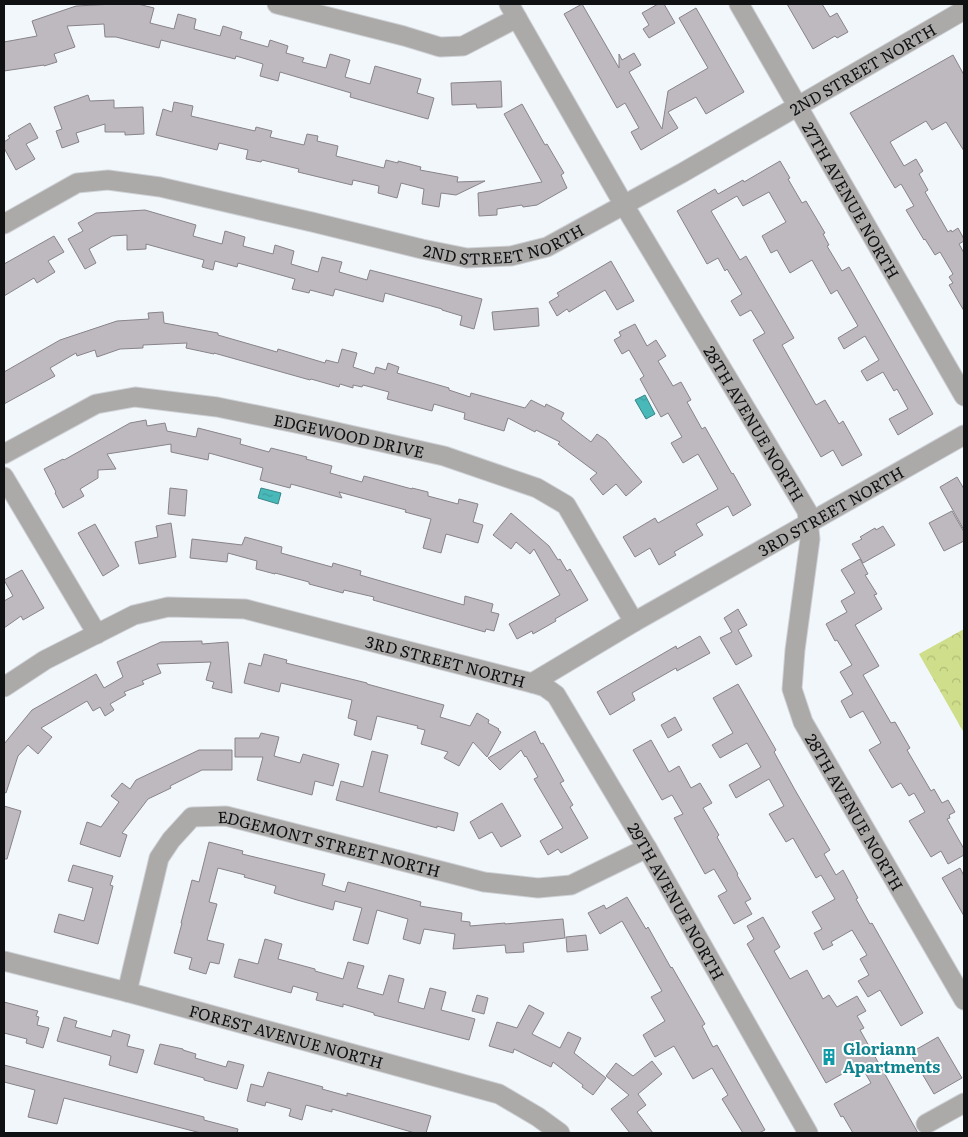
<svg xmlns="http://www.w3.org/2000/svg" width="968" height="1137" viewBox="0 0 968 1137" font-family="Literata,serif">
<style>
.park{fill:url(#park-crowns)}
.water{fill:url(#water-ripples);stroke:#378687}
.building{fill:#bdb9be;stroke:#888489}
.lines{fill:none;stroke-linecap:round;stroke-linejoin:round}
.minor-casing{stroke:#ced2d6;stroke-width:21}
.minor{stroke:#aca9a9;stroke-width:19}
.labels{text-anchor:middle;dominant-baseline:central;stroke-width:4;stroke-linejoin:round;paint-order:stroke}
.street-label{font-size:16px;fill:#0f1112;stroke:#fff}
.culture-label{font-size:16px;font-weight:bold;fill:#0d838f;stroke:#fff;text-anchor:start}
</style>
<defs>
<pattern id="park-crowns" width="20" height="18" patternUnits="userSpaceOnUse" patternTransform="scale(1.25)"><rect width="20" height="18" fill="#cfde8a"/><path d="M2 6a3 3 0 1 1 6 0M12 15a3 3 0 1 1 6 0" fill="none" stroke="#b1bd76"/></pattern>
<pattern id="water-ripples" width="26" height="14" patternUnits="userSpaceOnUse" patternTransform="scale(1.25)"><rect width="26" height="14" fill="#48b8b9"/><path d="M2 4q2-2 4 0t4 0M15 11q2-2 4 0t4 0" fill="none" stroke="#3e9d9e"/></pattern>
</defs>
<rect width="100%" height="100%" fill="#f2f7fb"/>
<polygon class="park" points="964,629 964,733 919,654"/>
<g class="water">
<polygon points="645,395 655,414 646,419 635,400"/>
<polygon points="261,488 281,493 278,504 258,498"/>
</g>
<g class="building">
<polygon points="115,4 138,4 154,8 150,23 174,29 178,14 196,19 194,29 220,36 223,26 242,32 240,39 268,47 270,40 288,46 286,53 304,58 302,62 326,68 330,54 350,60 345,77 370,84 375,66 421,79 417,93 434,98 428,119 350,97 351,93 280,72 278,81 260,76 263,64 236,56 235,59 161,40 159,48 116,37 105,37 104,24 67,26 75,47 54,54 57,62 44,66 44,65 4,71 4,42 37,36 32,21 76,6"/>
<polygon points="582,4 619,68 619,54 622,60 634,53 641,65 629,72 662,129 668,91 708,68 679,18 696,8 744,92 706,114 696,97 668,112 678,128 641,150 631,132 639,128 625,103 617,108 564,14"/>
<polygon points="658,4 664,4 675,23 649,38 643,29 649,25 642,13"/>
<polygon points="787,4 822,4 830,17 837,13 848,32 837,38 835,36 813,49"/>
<polygon points="953,55 964,75 964,151 946,122 932,130 926,121 890,142 904,166 916,159 923,171 919,174 928,190 925,192 948,232 951,230 952,232 958,228 964,239 964,241 959,244 964,253 964,311 949,285 953,283 949,277 953,274 940,252 935,255 925,239 924,240 906,210 914,206 901,184 895,188 850,113"/>
<polygon points="501,81 502,107 477,108 476,104 452,105 451,83"/>
<polygon points="88,95 90,101 114,100 114,108 143,107 144,134 125,135 125,132 105,132 105,124 76,133 79,142 62,148 56,131 62,129 54,107"/>
<polygon points="174,102 193,106 191,116 255,131 256,127 272,131 270,137 304,145 307,134 318,136 317,141 338,146 336,156 384,168 386,160 398,163 398,161 421,167 420,170 458,177 457,182 485,181 456,195 441,193 439,207 422,204 424,189 401,183 397,198 378,193 379,186 353,180 352,185 298,172 299,169 262,160 261,162 246,159 248,150 219,143 217,150 156,135 163,109 172,112"/>
<polygon points="522,104 545,145 547,144 564,173 561,175 567,188 537,205 523,207 522,205 497,209 497,215 479,216 478,193 542,182 504,114"/>
<polygon points="30,123 38,138 26,144 35,159 16,170 4,148 4,142 10,138 8,136"/>
<polygon points="780,161 790,178 788,179 802,203 806,201 825,233 823,234 829,245 827,246 842,271 849,267 933,414 898,435 889,419 908,409 897,389 894,391 883,372 867,381 861,371 879,360 865,336 844,349 838,338 858,326 837,290 831,294 812,260 790,273 777,250 771,253 762,236 786,222 769,192 743,206 737,196 711,211 740,260 746,256 794,338 782,345 816,405 825,400 839,424 843,421 862,455 842,466 833,450 821,457 753,340 765,333 751,310 740,316 731,301 742,294 727,269 725,271 718,258 707,264 677,211 715,189 718,194 743,180 744,182"/>
<polygon points="145,210 196,225 193,236 222,244 225,231 245,237 243,246 273,254 275,245 294,251 291,264 318,272 322,257 342,262 339,272 367,280 370,270 482,299 474,329 460,325 462,316 442,310 442,309 385,293 383,302 335,289 333,296 310,290 309,293 292,289 295,279 238,263 237,267 215,261 213,270 202,267 204,260 146,244 146,249 127,250 127,235 112,236 89,249 96,263 85,269 68,239 83,231 78,223 96,213"/>
<polygon points="54,236 64,252 48,261 55,272 37,283 34,278 4,296 4,264"/>
<polygon points="611,261 634,301 617,310 605,290 569,312 567,309 557,316 549,302 559,296 557,293"/>
<polygon points="538,308 539,326 494,330 492,312"/>
<polygon points="163,312 164,323 218,333 218,335 277,352 278,349 325,363 326,360 338,363 342,349 357,353 353,367 374,374 376,367 386,370 388,363 399,367 397,373 449,388 449,390 470,397 471,393 525,408 531,400 545,407 546,404 564,413 561,419 591,442 597,434 606,440 642,482 626,496 616,484 603,495 590,479 597,473 558,444 560,442 536,430 535,432 508,418 504,431 464,419 465,413 434,404 432,411 387,399 389,392 363,385 362,387 353,385 353,388 340,384 339,387 311,379 310,380 214,353 214,354 186,348 187,343 143,345 143,348 120,349 97,357 95,350 77,356 76,353 50,368 55,376 4,404 4,372 60,340 117,321 149,319 148,313"/>
<polygon points="635,324 647,346 656,340 666,356 658,361 673,386 681,382 691,400 687,402 702,429 705,427 732,474 733,473 751,505 733,516 728,506 696,524 703,535 674,552 676,555 659,565 650,548 635,557 623,537 655,518 658,523 718,489 698,454 683,463 671,443 682,437 668,413 661,417 640,379 644,376 629,350 622,354 614,340 621,336 619,332"/>
<polygon points="146,420 147,426 165,423 167,431 196,437 198,428 241,439 240,444 269,452 271,448 307,457 306,459 332,466 330,473 362,482 364,476 412,489 412,488 428,492 428,496 458,504 459,499 478,504 473,522 483,525 478,543 446,534 441,553 423,548 431,519 405,512 406,510 339,492 342,498 291,484 290,488 260,480 263,468 209,453 208,460 171,452 171,444 107,454 116,469 98,470 98,478 80,489 84,496 63,508 55,493 56,492 44,469 63,459 64,460 130,423"/>
<polygon points="957,477 964,489 964,530 940,487"/>
<polygon points="170,488 187,490 185,516 168,514"/>
<polygon points="952,511 964,532 964,541 944,551 929,523"/>
<polygon points="511,513 549,546 558,560 560,559 567,571 570,569 588,600 555,619 556,621 533,634 532,631 517,639 509,624 560,595 534,549 530,554 516,542 511,549 493,535"/>
<polygon points="171,523 176,557 139,564 135,542 158,537 156,526"/>
<polygon points="95,524 119,566 103,576 78,533"/>
<polygon points="883,526 895,545 863,563 852,544 862,539 860,537 875,528 876,530"/>
<polygon points="245,537 282,547 281,553 332,567 333,563 361,571 360,575 464,605 465,596 493,604 491,612 499,614 494,631 486,629 485,632 373,600 374,597 344,590 343,593 309,584 309,582 275,573 275,574 256,569 257,561 228,553 227,562 190,558 192,539 242,545"/>
<polygon points="860,559 868,574 865,575 877,594 874,595 882,609 855,625 879,666 863,675 891,723 895,722 910,748 907,750 931,791 934,789 942,803 948,800 955,812 949,815 950,818 947,819 964,849 964,855 948,864 941,851 931,857 909,821 925,812 914,793 909,796 901,783 892,788 869,750 881,743 863,711 850,718 841,701 853,694 840,672 852,665 837,640 835,641 826,624 847,612 841,601 855,593 841,570"/>
<polygon points="22,570 44,608 23,620 21,616 4,628 4,601 13,596 4,580"/>
<polygon points="738,609 747,625 738,630 752,656 736,665 720,638 732,632 724,618"/>
<polygon points="700,636 710,653 677,671 676,668 632,693 635,700 610,715 597,692 676,646 677,649"/>
<polygon points="202,641 202,644 228,642 232,693 212,688 214,682 206,680 211,662 157,664 161,673 142,681 144,684 124,692 126,695 110,704 114,710 105,716 100,707 93,711 87,701 41,728 52,737 38,754 28,745 18,756 6,793 4,792 4,744 32,710 96,674 104,688 123,677 117,662 161,642"/>
<polygon points="264,654 287,660 286,663 367,683 367,684 444,705 440,717 470,726 477,713 489,720 488,723 499,729 498,730 501,732 487,757 473,742 459,766 444,758 448,752 421,744 425,730 417,728 418,726 377,716 371,740 354,735 357,721 348,718 352,700 281,683 279,692 244,683 249,663 261,666"/>
<polygon points="738,684 776,750 774,752 795,790 830,850 824,854 836,875 843,870 858,898 856,899 870,924 872,923 923,1013 901,1026 880,990 868,997 858,981 869,975 860,959 867,955 852,930 831,942 833,945 823,950 814,933 822,929 812,912 835,899 821,875 816,878 793,838 786,842 769,814 784,806 769,779 736,798 729,785 761,767 747,743 720,758 712,745 733,733 713,698"/>
<polygon points="675,717 682,730 668,738 661,725"/>
<polygon points="535,731 541,744 543,743 564,781 560,783 573,805 570,807 588,838 561,853 558,849 548,855 540,841 563,828 534,779 538,777 526,756 525,757 521,750 500,770 488,758"/>
<polygon points="261,733 279,737 274,756 300,763 303,754 339,764 333,786 315,781 312,795 257,780 263,757 235,757 235,738 259,738"/>
<polygon points="651,740 669,772 679,766 691,788 700,783 712,803 703,808 719,835 717,837 738,874 737,875 751,899 745,902 752,914 734,924 718,896 727,891 714,869 705,874 674,818 683,814 672,795 662,800 633,750"/>
<polygon points="199,750 232,750 232,770 202,770 170,786 171,788 148,799 122,833 127,835 120,857 80,844 87,822 101,827 119,802 111,796 122,783 130,789 136,780"/>
<polygon points="372,751 388,755 379,792 458,813 454,831 437,826 437,828 336,800 341,781 363,787"/>
<polygon points="502,803 521,836 501,847 492,832 479,839 470,822"/>
<polygon points="4,806 21,811 7,859 4,859"/>
<polygon points="209,842 243,851 242,854 325,874 322,885 345,892 348,882 421,902 420,906 462,913 461,921 470,922 470,926 505,923 505,924 563,919 565,938 523,943 524,952 506,953 505,945 453,949 455,934 424,929 420,944 403,939 408,919 377,910 368,944 353,940 362,908 335,901 333,910 297,900 274,893 276,886 244,877 245,875 218,868 209,902 217,904 207,940 224,944 219,964 210,962 206,974 189,969 192,958 174,953 182,923 181,923 192,880 199,882"/>
<polygon points="73,865 113,876 110,885 113,886 98,944 54,932 59,914 84,921 93,888 68,881"/>
<polygon points="960,868 964,876 964,916 942,878"/>
<polygon points="627,897 646,929 648,927 671,968 672,967 705,1024 702,1026 713,1047 717,1045 765,1130 759,1133 743,1133 722,1099 728,1095 712,1068 693,1079 674,1046 655,1057 643,1035 665,1021 651,997 662,991 622,921 600,934 588,913 604,905 606,909"/>
<polygon points="763,917 780,947 774,951 790,979 807,970 823,999 829,995 837,1007 857,996 866,1011 857,1016 864,1028 860,1030 918,1133 853,1133 843,1116 841,1117 834,1104 871,1083 860,1064 826,1083 747,944 754,939 747,926"/>
<polygon points="586,935 588,950 567,952 566,937"/>
<polygon points="265,939 282,944 278,959 315,969 315,971 343,979 348,962 364,966 357,988 383,995 389,975 404,979 398,1002 424,1009 430,988 446,992 441,1010 475,1019 469,1040 374,1015 374,1013 343,1004 343,1007 316,1000 318,993 293,986 291,993 234,977 239,959 258,964"/>
<polygon points="477,995 488,998 484,1014 472,1011"/>
<polygon points="4,1002 38,1011 36,1016 39,1017 37,1025 49,1028 43,1048 26,1043 27,1039 4,1033"/>
<polygon points="529,1005 544,1013 532,1034 560,1048 568,1032 581,1038 574,1053 606,1078 593,1095 582,1087 583,1085 553,1062 551,1067 514,1049 513,1053 489,1046 497,1022 517,1028"/>
<polygon points="64,1017 77,1021 75,1027 111,1037 113,1030 130,1035 127,1046 144,1050 137,1073 109,1065 111,1056 57,1041"/>
<polygon points="938,1037 962,1078 934,1094 910,1053"/>
<polygon points="160,1044 183,1049 183,1050 196,1054 195,1058 226,1067 228,1061 244,1065 237,1089 204,1080 204,1078 154,1064"/>
<polygon points="652,1061 662,1074 638,1094 646,1105 637,1112 653,1133 630,1133 611,1109 629,1095 606,1076 616,1063 633,1076"/>
<polygon points="4,1065 204,1117 204,1120 238,1129 237,1133 201,1133 64,1098 57,1124 28,1117 35,1090 4,1082"/>
<polygon points="268,1072 323,1087 322,1089 347,1096 347,1093 431,1116 426,1133 415,1133 332,1109 332,1112 306,1105 302,1120 289,1116 291,1109 266,1102 265,1106 247,1101 251,1084 263,1087"/>
</g>
<g class="lines">
<g class="minor-casing">
<g id="minor">
<polyline points="277,4 404,36 440,47 463,46 517,18"/>
<path id="s1" d="M509 4 624 205 807 511 810 539 795 650 792 689 803 722 964 1000"/>
<path id="s2" d="M739 4 964 396"/>
<path id="s3" d="M4 224 77 183 108 180 160 187 312 222 422 249 467 258 511 256 547 247 682 173 964 10"/>
<path id="s4" d="M4 454 96 404 135 397 217 407 305 425 444 456 537 488 566 505 634 622"/>
<polyline points="4,477 97,634"/>
<path id="s5" d="M532 683 545 687 556 695 647 848 808 1133"/>
<path id="s6" d="M4 687 45 660 134 615 168 607 245 609 532 683 634 622 964 435"/>
<path id="s7" d="M4 961 127 992 499 1094 538 1117 560 1133"/>
<path id="s8" d="M127 992 159 858 171 840 192 817 226 816 484 882 538 888 571 885 647 848"/>
<polyline points="926,1124 964,1103"/>
</g>
</g>
<use href="#minor" class="minor"/>
</g>
<defs>
<g id="building-bare" transform="scale(1.35)"><path d="M-4-6H4V6H1V3H-1V6H-4ZM-2.5-4.3h1.7v1.8h-1.7ZM.8-4.3h1.7v1.8H.8ZM-2.5-1h1.7V.8h-1.7ZM.8-1h1.7V.8H.8Z" fill="#0f9aa8" stroke="#fff" stroke-width="2.5" paint-order="stroke"/></g>
</defs>
<g fill-rule="evenodd">
<use href="#building-bare" x="829" y="1057"/>
</g>
<g class="labels">
<g class="street-label">
<text stroke="none"><textPath href="#s3" startOffset="926">2ND STREET NORTH</textPath></text>
<text stroke="none"><textPath href="#s2" startOffset="226">27TH AVENUE NORTH</textPath></text>
<text stroke="none"><textPath href="#s3" startOffset="521">2ND STREET NORTH</textPath></text>
<text stroke="none"><textPath href="#s1" startOffset="486">28TH AVENUE NORTH</textPath></text>
<text stroke="none"><textPath href="#s4" startOffset="362">EDGEWOOD DRIVE</textPath></text>
<text stroke="none"><textPath href="#s6" startOffset="902">3RD STREET NORTH</textPath></text>
<text stroke="none"><textPath href="#s6" startOffset="468">3RD STREET NORTH</textPath></text>
<text stroke="none"><textPath href="#s1" startOffset="906">28TH AVENUE NORTH</textPath></text>
<text stroke="none"><textPath href="#s8" startOffset="331">EDGEMONT STREET NORTH</textPath></text>
<text stroke="none"><textPath href="#s5" startOffset="266">29TH AVENUE NORTH</textPath></text>
<text stroke="none"><textPath href="#s7" startOffset="292">FOREST AVENUE NORTH</textPath></text>
</g>
<g class="culture-label">
<text x="843" y="1048">Gloriann<tspan x="843" dy="18">Apartments</tspan></text>
</g>
</g>
<rect width="968" height="1137" fill="none" stroke="#0f1112" stroke-width="10"/>
</svg>
